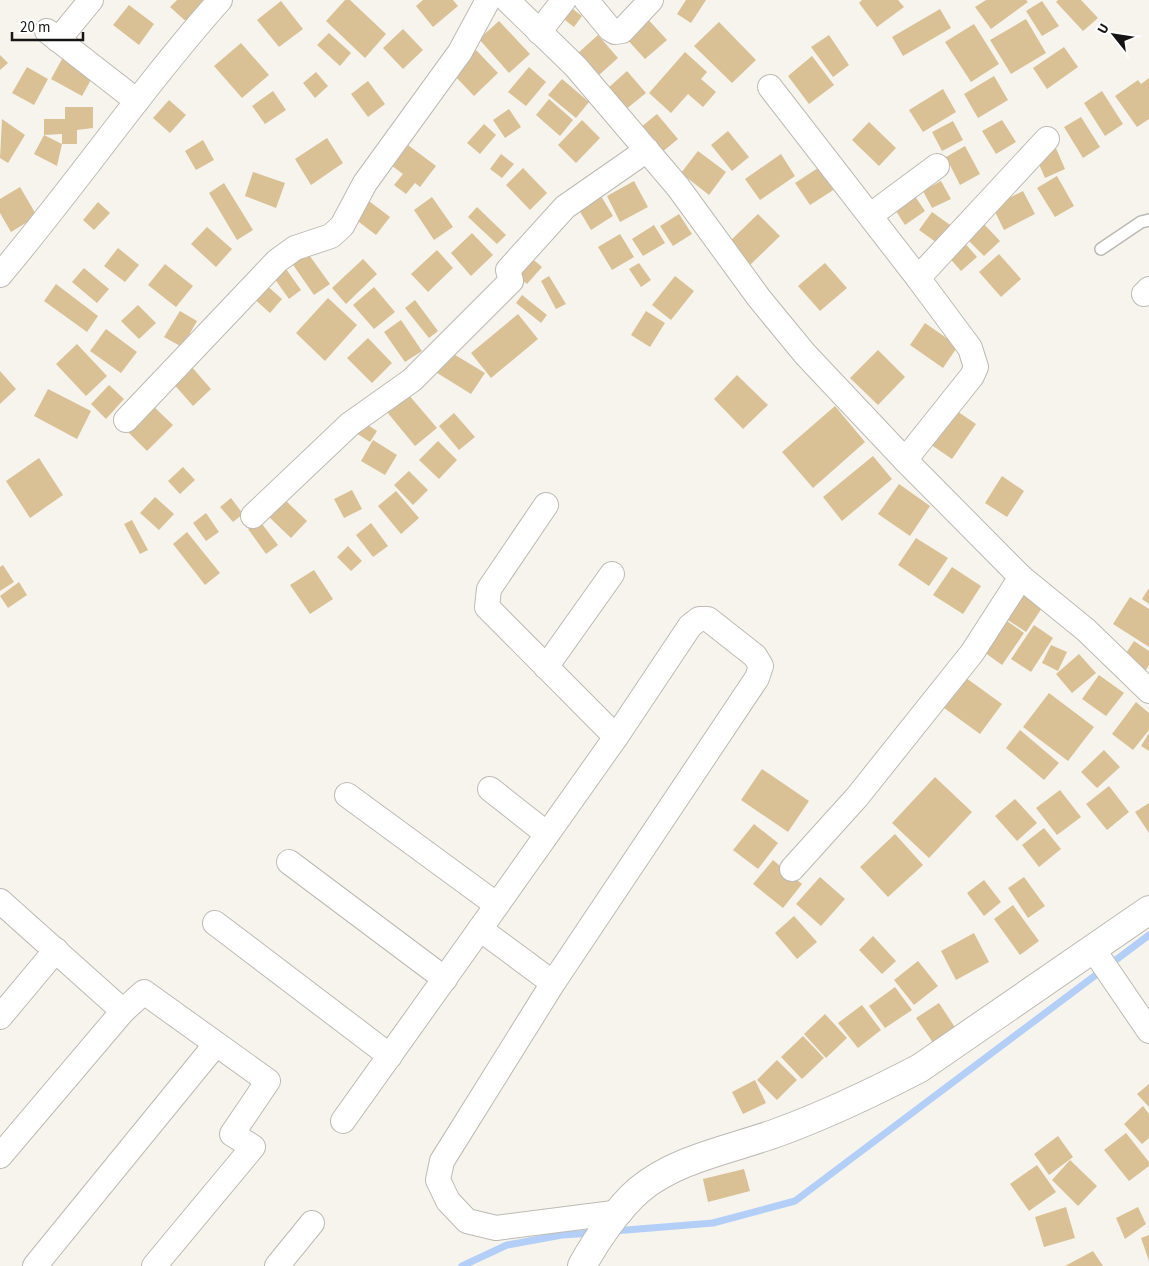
<svg xmlns="http://www.w3.org/2000/svg" width="1149" height="1266" viewBox="0 0 1149 1266" font-family="'Source Sans 3',sans-serif">
<style>
.lines{fill:none;stroke-linecap:round;stroke-linejoin:round}
.stream{stroke:#b3cff8;stroke-width:7}
.building{fill:#d9c195;fill-rule:evenodd}
.service-casing{stroke:#bdbab4;stroke-width:14}
.minor-casing{stroke:#bdbab4;stroke-width:26}
.tertiary-casing{stroke:#bdbab4;stroke-width:30}
.service{stroke:#fff;stroke-width:11}
.minor{stroke:#fff;stroke-width:24}
.tertiary{stroke:#fff;stroke-width:28}
</style>
<rect width="100%" height="100%" fill="#f7f4ee"/>
<g class="lines">
<g class="stream">
<polyline points="614,1231 713,1223 795,1201 1149,935"/>
<polyline points="462,1266 507,1245 562,1235 593,1233"/>
</g>
</g>
<g class="building">
<polygon points="177,0 209,0 190,25 170,7"/>
<polygon points="345,0 350,0 386,34 365,58 326,21"/>
<polygon points="423,0 453,0 458,6 433,27 416,6"/>
<polygon points="686,0 706,0 691,23 677,14"/>
<polygon points="862,0 898,0 904,7 877,27 859,3"/>
<polygon points="986,0 1026,0 1028,2 991,29 975,7"/>
<polygon points="1058,0 1081,0 1098,18 1083,31 1056,2"/>
<polygon points="281,1 303,29 279,47 257,20"/>
<polygon points="1042,1 1059,26 1042,36 1026,11"/>
<polygon points="565,3 582,16 574,27 557,14"/>
<polygon points="129,5 154,24 139,45 113,25"/>
<polygon points="940,9 951,28 903,56 892,37"/>
<polygon points="645,16 667,40 645,59 624,36"/>
<polygon points="1026,19 1046,53 1011,74 990,40"/>
<polygon points="499,21 530,54 509,73 479,39"/>
<polygon points="719,22 756,60 732,83 694,46"/>
<polygon points="974,24 999,64 971,82 945,42"/>
<polygon points="403,29 423,50 403,69 383,48"/>
<polygon points="329,33 351,53 340,66 317,45"/>
<polygon points="598,35 618,58 599,75 578,53"/>
<polygon points="829,35 849,65 833,77 811,47"/>
<polygon points="241,43 269,75 242,98 214,66"/>
<polygon points="1064,47 1078,67 1047,89 1033,68"/>
<polygon points="476,50 498,73 474,96 452,73"/>
<polygon points="685,52 707,72 701,79 716,92 703,107 688,94 671,113 649,93"/>
<polygon points="0,55 8,63 0,70"/>
<polygon points="812,56 834,85 809,104 788,76"/>
<polygon points="62,59 93,76 82,96 51,79"/>
<polygon points="27,67 48,79 34,105 12,93"/>
<polygon points="529,67 546,82 526,106 508,92"/>
<polygon points="627,71 646,93 625,110 607,89"/>
<polygon points="316,72 328,86 315,98 303,83"/>
<polygon points="994,76 1008,100 978,118 964,94"/>
<polygon points="1149,78 1149,119 1137,127 1115,96 1138,80 1141,84"/>
<polygon points="562,79 589,102 576,118 548,95"/>
<polygon points="368,81 385,104 368,117 351,94"/>
<polygon points="943,89 956,112 923,132 909,110"/>
<polygon points="273,91 286,110 265,124 252,106"/>
<polygon points="1102,91 1123,124 1105,136 1084,103"/>
<polygon points="549,99 573,120 560,136 536,115"/>
<polygon points="169,100 186,115 170,133 153,118"/>
<path d="M65 107H93V128L77 130V144H62L57 166 34 154 44 135V119H65ZM62 134V144L44 135Z"/>
<polygon points="509,109 521,127 505,138 493,120"/>
<polygon points="657,114 678,139 656,157 635,132"/>
<polygon points="1081,117 1100,147 1083,158 1064,127"/>
<polygon points="2,119 25,135 8,163 0,158"/>
<polygon points="582,120 600,138 576,163 558,145"/>
<polygon points="1002,120 1016,142 996,154 982,131"/>
<polygon points="953,121 963,140 942,151 932,132"/>
<polygon points="869,122 896,148 879,166 852,140"/>
<polygon points="484,124 496,135 480,154 467,143"/>
<polygon points="728,131 749,157 732,171 711,145"/>
<polygon points="327,138 343,163 311,185 295,159"/>
<polygon points="203,140 214,160 196,170 185,151"/>
<polygon points="404,142 436,166 420,187 415,183 406,194 394,185 403,174 388,163"/>
<polygon points="965,146 980,174 960,185 946,157"/>
<polygon points="1055,146 1065,169 1045,178 1035,155"/>
<polygon points="698,151 726,172 709,195 681,173"/>
<polygon points="501,154 514,164 502,178 490,169"/>
<polygon points="781,154 795,176 760,200 745,179"/>
<polygon points="824,164 838,187 810,205 795,183"/>
<polygon points="523,168 547,193 530,210 506,185"/>
<polygon points="253,172 285,183 276,208 245,196"/>
<polygon points="1057,176 1074,206 1055,217 1037,188"/>
<polygon points="634,181 648,207 620,222 607,196"/>
<polygon points="941,181 951,199 932,208 923,191"/>
<polygon points="224,183 253,230 237,240 209,193"/>
<polygon points="20,187 37,216 11,232 0,213 0,199"/>
<polygon points="910,189 925,211 905,225 890,202"/>
<polygon points="598,191 613,216 591,230 576,205"/>
<polygon points="1023,191 1035,214 1004,230 992,206"/>
<polygon points="432,197 453,227 434,240 414,210"/>
<polygon points="365,198 390,217 376,235 351,216"/>
<polygon points="98,202 110,213 94,230 83,220"/>
<polygon points="477,207 506,235 497,244 468,217"/>
<polygon points="932,212 953,227 940,245 919,230"/>
<polygon points="679,214 692,234 673,246 660,226"/>
<polygon points="758,214 780,236 749,266 728,243"/>
<polygon points="980,220 1000,241 984,256 964,236"/>
<polygon points="654,225 665,243 643,256 632,239"/>
<polygon points="207,227 232,249 216,267 191,244"/>
<polygon points="472,233 493,255 471,276 451,253"/>
<polygon points="620,234 634,257 612,270 598,247"/>
<polygon points="962,240 977,257 961,271 946,254"/>
<polygon points="118,248 139,265 125,282 104,266"/>
<polygon points="304,248 330,284 314,295 289,259"/>
<polygon points="437,250 453,268 428,292 411,274"/>
<polygon points="999,254 1021,279 1001,297 979,272"/>
<polygon points="528,255 542,267 527,284 513,273"/>
<polygon points="363,259 377,274 346,304 332,288"/>
<polygon points="639,263 651,280 641,287 629,269"/>
<polygon points="825,263 847,288 820,311 798,286"/>
<polygon points="165,264 193,286 176,307 148,285"/>
<polygon points="84,268 109,289 97,303 72,282"/>
<polygon points="286,269 301,290 289,299 274,278"/>
<polygon points="549,276 566,304 556,309 541,281"/>
<polygon points="675,276 694,291 671,320 652,305"/>
<polygon points="56,284 98,316 87,332 44,301"/>
<polygon points="265,284 282,299 270,313 252,297"/>
<polygon points="374,287 395,312 374,329 353,305"/>
<polygon points="522,295 547,315 541,323 516,303"/>
<polygon points="328,298 357,325 325,361 296,333"/>
<polygon points="415,300 438,331 429,338 405,308"/>
<polygon points="138,305 156,323 139,339 121,321"/>
<polygon points="180,311 197,321 182,347 164,337"/>
<polygon points="646,311 665,323 650,347 631,335"/>
<polygon points="518,314 538,339 491,378 471,353"/>
<polygon points="401,320 422,351 405,362 384,332"/>
<polygon points="925,323 958,346 943,368 910,345"/>
<polygon points="106,329 137,352 121,373 90,351"/>
<polygon points="368,338 392,363 372,383 347,358"/>
<polygon points="77,344 107,376 86,396 56,364"/>
<polygon points="447,350 485,373 471,394 434,371"/>
<polygon points="878,350 905,377 878,405 850,378"/>
<polygon points="191,366 211,389 193,406 172,382"/>
<polygon points="0,371 16,389 0,404"/>
<polygon points="737,375 768,405 743,429 714,399"/>
<polygon points="109,385 124,399 106,419 91,404"/>
<polygon points="48,389 91,411 77,439 34,416"/>
<polygon points="408,394 437,428 415,446 387,412"/>
<polygon points="151,404 173,425 147,451 126,430"/>
<polygon points="835,406 865,442 813,488 782,452"/>
<polygon points="951,407 976,424 952,459 927,442"/>
<polygon points="454,413 475,437 459,450 439,426"/>
<polygon points="360,420 377,431 370,442 353,431"/>
<polygon points="373,440 397,455 385,475 361,461"/>
<polygon points="438,441 457,460 439,479 419,460"/>
<polygon points="873,456 892,479 842,521 823,497"/>
<polygon points="39,458 63,495 30,518 6,481"/>
<polygon points="183,467 195,480 180,494 168,481"/>
<polygon points="409,471 428,490 413,505 394,485"/>
<polygon points="1002,476 1024,491 1007,517 985,503"/>
<polygon points="899,484 930,506 910,536 878,514"/>
<polygon points="352,490 362,509 344,518 334,499"/>
<polygon points="396,491 419,518 401,534 378,506"/>
<polygon points="155,497 174,514 159,530 140,513"/>
<polygon points="231,498 243,514 233,522 220,507"/>
<polygon points="284,499 307,521 291,538 268,516"/>
<polygon points="206,513 219,532 206,541 193,523"/>
<polygon points="132,520 148,550 140,554 124,524"/>
<polygon points="259,520 278,545 266,554 248,529"/>
<polygon points="371,523 388,546 373,557 356,535"/>
<polygon points="187,532 220,573 205,585 173,544"/>
<polygon points="916,538 948,558 929,586 898,565"/>
<polygon points="348,546 362,561 351,571 337,557"/>
<polygon points="3,565 14,582 0,591 0,567"/>
<polygon points="952,567 981,586 963,614 933,595"/>
<polygon points="314,570 333,599 310,614 290,585"/>
<polygon points="1021,581 1048,599 1026,632 999,614"/>
<polygon points="19,582 27,595 8,608 0,596"/>
<polygon points="1149,588 1149,604 1142,599"/>
<polygon points="1130,597 1149,609 1149,647 1113,624"/>
<polygon points="1000,616 1024,633 1002,665 977,647"/>
<polygon points="1034,625 1053,638 1031,672 1011,659"/>
<polygon points="1134,641 1149,651 1149,665 1144,673 1122,659"/>
<polygon points="1051,645 1067,652 1058,671 1042,663"/>
<polygon points="1079,654 1096,673 1072,693 1056,674"/>
<polygon points="962,675 1002,704 980,734 940,705"/>
<polygon points="1099,675 1124,693 1106,716 1082,699"/>
<polygon points="1049,693 1094,727 1068,761 1023,727"/>
<polygon points="1136,702 1149,713 1149,730 1133,750 1112,734"/>
<polygon points="1020,730 1059,763 1044,780 1006,748"/>
<polygon points="1149,733 1149,751 1141,746"/>
<polygon points="1104,750 1120,767 1097,788 1081,772"/>
<polygon points="762,769 809,801 788,832 741,800"/>
<polygon points="935,777 972,812 929,858 892,823"/>
<polygon points="1109,786 1129,812 1107,830 1086,804"/>
<polygon points="1060,790 1081,817 1057,835 1036,808"/>
<polygon points="1015,799 1037,823 1017,841 995,816"/>
<polygon points="1149,803 1149,833 1135,812"/>
<polygon points="754,824 778,843 758,869 733,850"/>
<polygon points="1044,828 1061,849 1039,867 1022,845"/>
<polygon points="895,834 923,865 888,897 860,867"/>
<polygon points="773,860 802,884 783,908 753,884"/>
<polygon points="820,877 845,899 821,926 796,904"/>
<polygon points="1024,877 1045,906 1028,918 1008,888"/>
<polygon points="984,880 1001,902 984,916 967,893"/>
<polygon points="1013,905 1039,941 1020,955 994,919"/>
<polygon points="794,916 817,942 797,959 775,933"/>
<polygon points="974,933 989,962 956,980 941,951"/>
<polygon points="873,936 896,961 882,974 859,950"/>
<polygon points="918,961 938,986 914,1005 894,980"/>
<polygon points="895,987 912,1010 885,1028 869,1006"/>
<polygon points="939,1003 958,1032 936,1047 916,1018"/>
<polygon points="862,1005 881,1030 858,1048 838,1023"/>
<polygon points="825,1014 847,1038 826,1058 804,1034"/>
<polygon points="803,1036 824,1058 802,1079 781,1057"/>
<polygon points="777,1060 797,1080 777,1100 757,1080"/>
<polygon points="755,1080 766,1103 743,1114 732,1092"/>
<polygon points="1149,1084 1149,1107 1137,1094"/>
<polygon points="1143,1106 1149,1114 1149,1138 1142,1144 1124,1124"/>
<polygon points="1126,1133 1149,1162 1149,1166 1129,1181 1104,1150"/>
<polygon points="1058,1136 1073,1157 1049,1175 1034,1154"/>
<polygon points="1070,1160 1097,1186 1078,1206 1052,1180"/>
<polygon points="1037,1165 1056,1192 1029,1211 1010,1184"/>
<polygon points="744,1169 750,1191 708,1202 703,1179"/>
<polygon points="1066,1207 1075,1238 1044,1247 1035,1217"/>
<polygon points="1138,1207 1146,1224 1125,1239 1116,1218"/>
<polygon points="1149,1235 1149,1261 1141,1238"/>
<polygon points="1093,1251 1103,1266 1065,1266"/>
</g>
<g class="lines">
<g class="service-casing">
<polyline id="service" points="1101,249 1141,222 1149,220"/>
</g>
<g class="minor-casing">
<g id="minor">
<polyline points="507,0 576,67 678,187 759,298 805,354 905,460 1021,577 1086,630 1149,691"/>
<polyline points="586,0 610,29 615,32 622,31 651,0"/>
<polyline points="47,31 137,101"/>
<polyline points="539,32 564,0"/>
<polyline points="58,40 91,0"/>
<polyline points="770,87 918,278"/>
<polyline points="871,215 937,166"/>
<path d="M0 275C76 185 142 88 220 0"/>
<polyline points="1144,294 1149,289"/>
<polyline points="126,420 277,261 295,248 331,236 342,226 365,183 460,52 488,0"/>
<polyline points="905,460 972,376 976,367 970,348 918,278 1047,139"/>
<polyline points="546,505 489,589 487,607 616,737"/>
<polyline points="253,516 350,424 412,380 511,281 508,270 565,207 647,150"/>
<polyline points="546,667 612,574"/>
<polyline points="490,789 547,834"/>
<polyline points="347,795 497,905"/>
<polyline points="289,862 445,979"/>
<polyline points="792,869 857,797 972,653 1021,577"/>
<polyline points="0,901 123,1011"/>
<polyline points="215,923 390,1056"/>
<polyline points="1093,949 1149,1031"/>
<polyline points="553,983 757,678 761,666 755,656 708,619 699,619 690,626 616,737 480,929 553,983 442,1161 438,1180 448,1201 467,1221 496,1228 621,1212"/>
<polyline points="0,1017 56,950"/>
<polyline points="343,1121 480,929"/>
<polyline points="0,1156 123,1011 144,992 268,1081 232,1134 253,1147 154,1266"/>
<polyline points="35,1266 216,1044"/>
<polyline points="277,1266 312,1223"/>
</g>
</g>
<g class="tertiary-casing">
<path id="tertiary" d="M582 1266C595 1242 618 1208 639 1190 677 1158 733 1149 779 1132 828 1114 874 1092 920 1068L1149 910"/>
</g>
<use href="#service" class="service"/>
<use href="#minor" class="minor"/>
<use href="#tertiary" class="tertiary"/>
</g>
<g transform="translate(1114 35) rotate(300)" stroke="#ffffff" stroke-width="4" paint-order="stroke">
<path d="M0-4L9 19L0 12L-9 19Z" fill="#161513"/>
<text y="-8" font-size="14" font-weight="bold" text-anchor="middle" fill="#161513">U</text>
</g>
<path d="M12 32v8h71v-8" fill="none" stroke="#161513" stroke-width="2.5"/>
<text x="20" y="32" font-size="15" fill="#161513" stroke="#ffffff" stroke-width="4" paint-order="stroke">20 m</text>
</svg>
